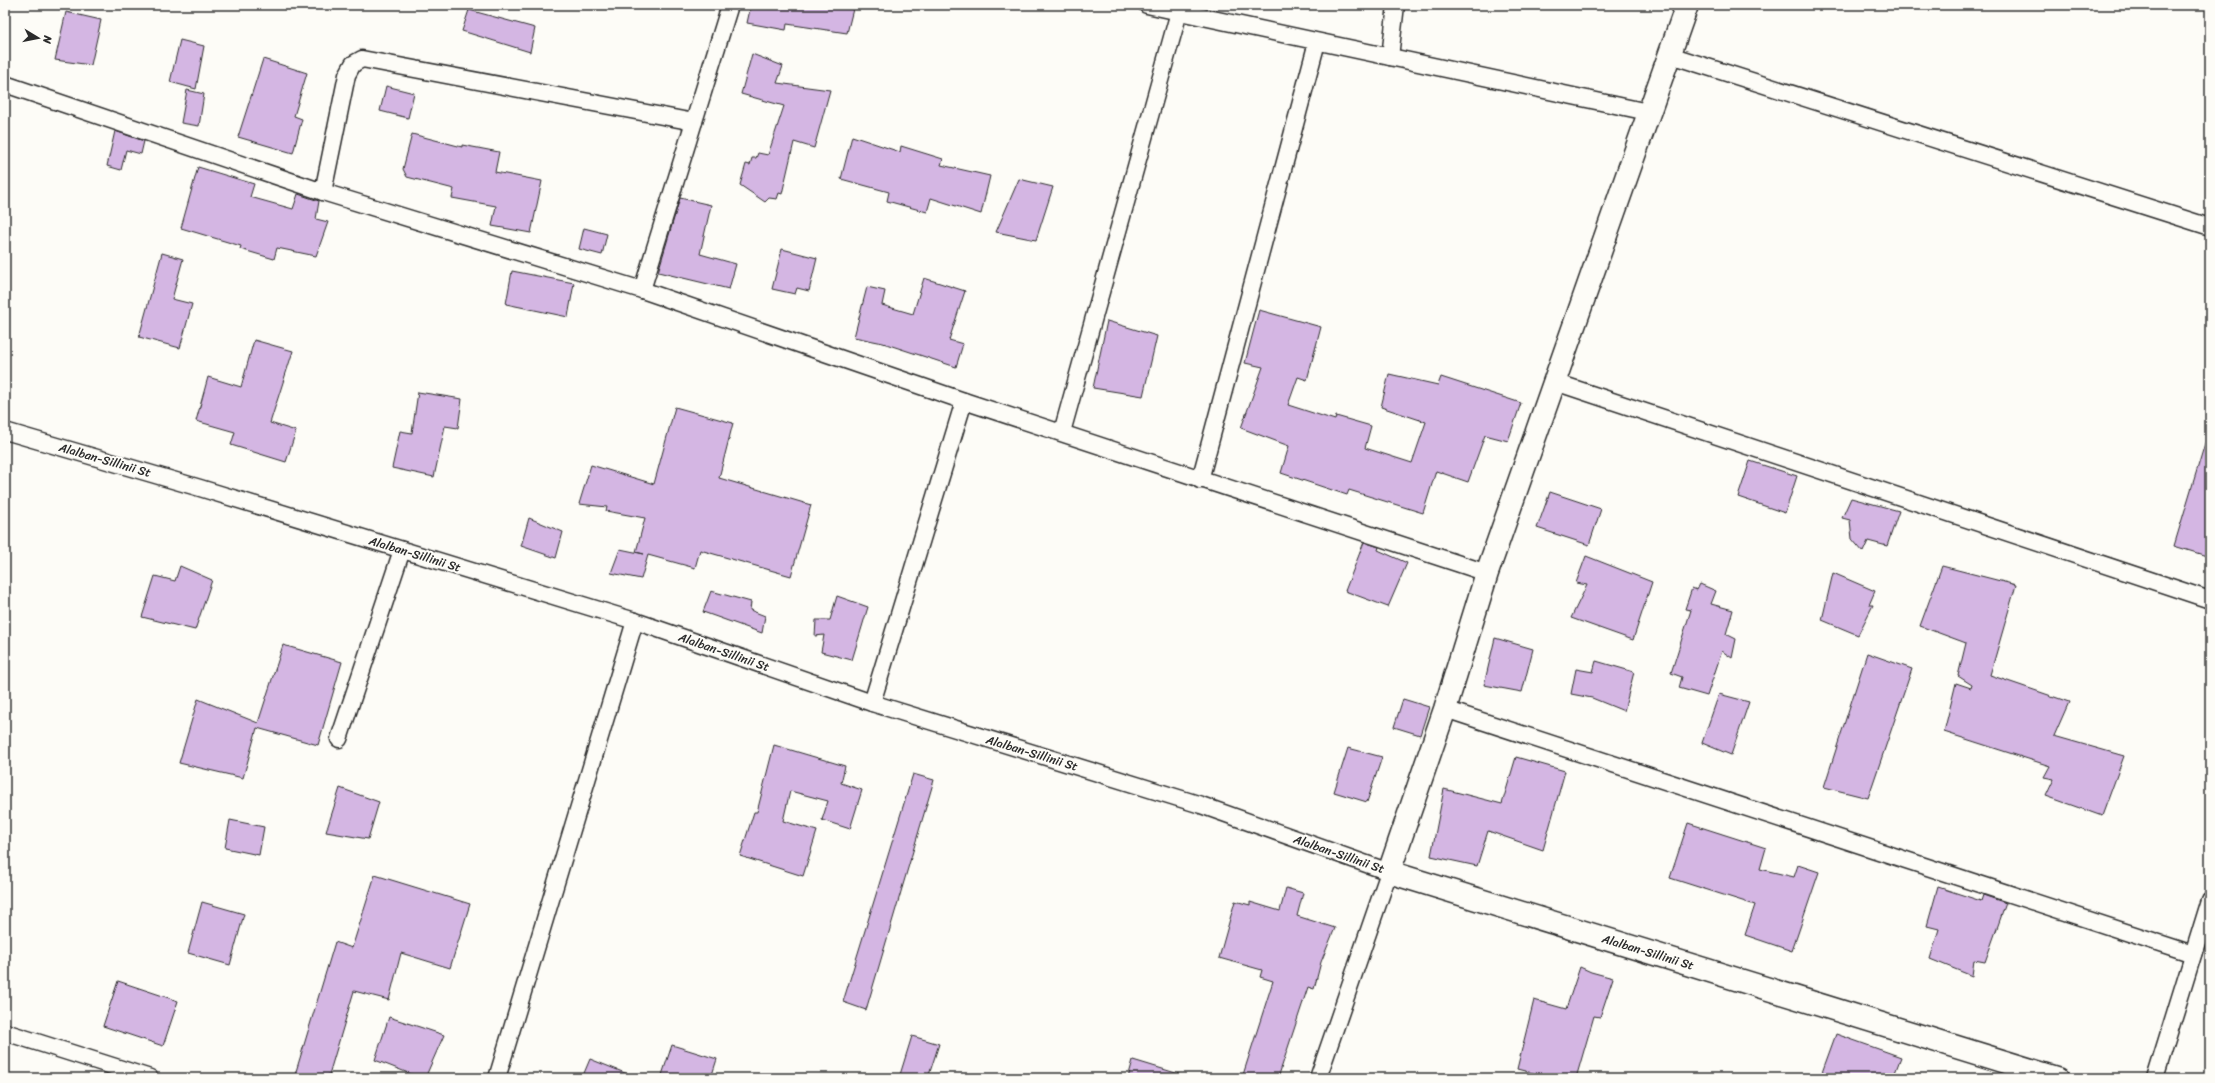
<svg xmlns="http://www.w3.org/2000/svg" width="2215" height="1083" viewBox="0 0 2215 1083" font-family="Sriracha,sans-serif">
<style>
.building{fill:#d4b6e3;stroke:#2b2b2b}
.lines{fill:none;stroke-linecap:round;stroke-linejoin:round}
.street-casing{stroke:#2b2b2b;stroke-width:19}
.secondary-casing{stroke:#2b2b2b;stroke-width:25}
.street{stroke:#fdfcf7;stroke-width:16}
.secondary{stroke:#fdfcf7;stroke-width:22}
.labels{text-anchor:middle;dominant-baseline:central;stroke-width:4;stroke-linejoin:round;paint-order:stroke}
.street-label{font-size:12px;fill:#2b2b2b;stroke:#fdfcf7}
</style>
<rect width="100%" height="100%" fill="#fdfcf7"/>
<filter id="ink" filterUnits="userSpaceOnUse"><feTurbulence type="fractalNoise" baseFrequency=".025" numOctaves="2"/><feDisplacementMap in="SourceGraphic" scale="8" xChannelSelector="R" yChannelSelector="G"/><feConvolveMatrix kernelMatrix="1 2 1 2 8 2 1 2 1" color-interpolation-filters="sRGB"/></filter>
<g filter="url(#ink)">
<g class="building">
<polygon points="751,5 854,5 847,33 787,24 786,30 747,23"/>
<polygon points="469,10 535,28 530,52 462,31"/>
<polygon points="66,12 101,20 91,65 55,60"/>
<polygon points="180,40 204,46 196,89 170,82"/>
<polygon points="752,54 783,66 777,83 830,90 814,148 794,142 782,194 779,193 777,199 769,198 765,202 740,185 746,164 750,165 752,158 756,158 758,153 768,155 784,106 741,94"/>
<polygon points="263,59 307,73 294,116 302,119 293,153 238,137"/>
<polygon points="386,86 414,93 408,118 380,111"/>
<polygon points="187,90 204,94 199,126 181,123"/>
<polygon points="115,131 144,141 141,154 126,150 121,170 107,166"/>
<polygon points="412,134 462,147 462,145 499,152 495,172 542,181 531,233 492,226 496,206 452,198 454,189 407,177 403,169"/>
<polygon points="852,136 900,152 901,146 943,159 941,165 990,176 981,214 931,198 927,212 887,201 889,192 841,179"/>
<polygon points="198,167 254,184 250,197 293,209 298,194 319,201 316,219 328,222 316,256 277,248 274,259 240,249 241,246 181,228"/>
<polygon points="1019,179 1053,187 1036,240 996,232"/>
<polygon points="680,198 711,205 700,254 736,264 729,289 658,272"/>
<polygon points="584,228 607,234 602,255 579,249"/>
<polygon points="782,249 817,258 809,291 797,288 795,294 772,289"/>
<polygon points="162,253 183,259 172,299 192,304 180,348 139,337"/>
<polygon points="512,271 574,283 568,317 506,304"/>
<polygon points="924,278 965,291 949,340 963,344 956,367 883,343 854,337 867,287 885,291 882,305 913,314"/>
<polygon points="1259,310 1321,327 1307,380 1298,377 1288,405 1335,420 1336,416 1371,426 1365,448 1412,463 1426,422 1381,407 1389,374 1438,385 1441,377 1521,403 1508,441 1485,435 1468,482 1436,471 1423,513 1349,490 1347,495 1281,473 1289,446 1241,428 1263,367 1245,363"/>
<polygon points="1107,321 1157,336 1143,396 1093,388"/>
<polygon points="254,340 293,351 270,423 296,431 286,462 231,445 235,432 196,421 208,377 241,387"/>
<polygon points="418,392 462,399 458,428 445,426 434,477 392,468 400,431 412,433"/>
<polygon points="675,407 733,423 719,478 811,505 791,576 700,550 695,568 648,555 641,579 611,573 620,549 644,554 636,552 645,518 606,511 607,507 579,504 591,465 654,484"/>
<polygon points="2206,440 2210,440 2210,557 2174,546"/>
<polygon points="1750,461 1797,476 1785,513 1738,497"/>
<polygon points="1550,492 1601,509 1589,545 1537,528"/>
<polygon points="1851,498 1899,511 1887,546 1868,541 1863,552 1852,539 1850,520 1842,518"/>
<polygon points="529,518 563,532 556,558 521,546"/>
<polygon points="1364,542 1379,547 1378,550 1407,563 1388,607 1345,591"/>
<polygon points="1586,556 1652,582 1633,640 1571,618 1587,585 1576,583"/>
<polygon points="180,566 212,580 195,630 142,617 155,576 175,581"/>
<polygon points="1942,566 2016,585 1990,675 2069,702 2054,736 2124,756 2102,816 2046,796 2054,779 2044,777 2050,766 1944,732 1956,683 1971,688 1972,685 1958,676 1966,643 1920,626"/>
<polygon points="1833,573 1875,591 1869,605 1873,605 1858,635 1822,620"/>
<polygon points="1700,584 1716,591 1711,604 1733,610 1726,634 1736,639 1732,658 1722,651 1707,696 1679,688 1682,677 1671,673 1691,610 1685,609 1692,588 1697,590"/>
<polygon points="711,591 751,602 750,610 765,616 762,633 703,612"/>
<polygon points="837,596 868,607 852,660 821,652 824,635 815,636 816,620 830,620"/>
<polygon points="1495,638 1533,649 1522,692 1484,685"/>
<polygon points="283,645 342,662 318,745 257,728 243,778 179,763 198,699 258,723"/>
<polygon points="1867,653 1912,669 1868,798 1824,787"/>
<polygon points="1596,661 1634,672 1624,711 1592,698 1571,694 1576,669 1593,672"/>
<polygon points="1719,694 1749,702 1731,755 1702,743"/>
<polygon points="1403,699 1429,707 1420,735 1394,727"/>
<polygon points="774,745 845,766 841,783 862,790 850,829 822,820 828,801 790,791 783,821 817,831 803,876 740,856 754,812 757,812"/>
<polygon points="1348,748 1382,757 1367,802 1334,792"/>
<polygon points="1516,757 1565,771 1543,850 1488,831 1477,866 1431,856 1444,789 1502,804"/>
<polygon points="913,774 934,780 866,1010 843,1002"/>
<polygon points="340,788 379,802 368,839 326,832"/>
<polygon points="230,820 264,827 259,855 225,848"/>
<polygon points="1688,823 1766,848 1760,869 1794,877 1798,865 1819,872 1792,951 1745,935 1755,905 1670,878"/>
<polygon points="375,875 470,904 450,968 401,953 389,1000 354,991 328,1078 294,1078 335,942 352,948"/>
<polygon points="1938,887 1981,901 1983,895 2006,903 1985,962 1974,960 1972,976 1930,959 1939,929 1927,926"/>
<polygon points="1286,888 1303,893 1297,916 1335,928 1321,962 1314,989 1308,987 1278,1078 1242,1078 1273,981 1260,977 1262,970 1219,958 1235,901 1250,905 1250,902 1280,911"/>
<polygon points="202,902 244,914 230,965 188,953"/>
<polygon points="1580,967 1591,972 1613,978 1600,1017 1594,1016 1576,1078 1552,1078 1517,1069 1534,1000 1566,1009"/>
<polygon points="118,981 178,1001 163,1046 103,1026"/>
<polygon points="389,1017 444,1035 425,1078 421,1078 375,1060"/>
<polygon points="1836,1034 1901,1057 1893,1078 1820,1078"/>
<polygon points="912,1036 939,1044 928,1078 899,1078"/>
<polygon points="672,1045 717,1059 711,1078 661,1078"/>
<polygon points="590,1059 635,1077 635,1078 582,1078"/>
<polygon points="1133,1060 1179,1074 1178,1078 1128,1078"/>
</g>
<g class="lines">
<g class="street-casing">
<g id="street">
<polyline points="1147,5 1648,112"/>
<polyline points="1670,55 2210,227"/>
<polyline points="1390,57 1396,5"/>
<polyline points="5,84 323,192 642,290 964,401 1487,573"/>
<polyline points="323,192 347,75 353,64 362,59 694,122"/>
<polyline points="642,290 730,5"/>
<polyline points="1555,382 2210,600"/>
<polyline points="5,431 200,488 635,621 872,703 1201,805 1389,872 1318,1078"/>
<polyline points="1062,432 1179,12"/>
<polyline points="1200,480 1317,42"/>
<polyline points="872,703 964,401"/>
<polyline points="1445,709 2193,954"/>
<polyline points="339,739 402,550"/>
<polyline points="5,1032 150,1078"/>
<polyline points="497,1078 635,621"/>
<polyline points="2155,1078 2210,900"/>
</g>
</g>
<g class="secondary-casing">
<polyline id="secondary" points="1687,5 1487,573 1445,709 1389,872 2057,1078"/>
</g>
<use href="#street" class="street"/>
<use href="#secondary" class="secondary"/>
</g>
</g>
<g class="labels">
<g class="street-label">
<text transform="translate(105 460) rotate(16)">Alalban-Sillinii St</text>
<text transform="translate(415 554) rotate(17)">Alalban-Sillinii St</text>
<text transform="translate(724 652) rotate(19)">Alalban-Sillinii St</text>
<text transform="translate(1032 753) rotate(17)">Alalban-Sillinii St</text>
<text transform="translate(1339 854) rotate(19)">Alalban-Sillinii St</text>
<text transform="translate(1648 952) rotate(17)">Alalban-Sillinii St</text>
</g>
</g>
<rect width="2215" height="1083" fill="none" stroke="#fdfcf7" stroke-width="20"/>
<rect x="10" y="10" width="2195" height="1063" fill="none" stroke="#2b2b2b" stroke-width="1.5" filter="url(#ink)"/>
<g transform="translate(38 38) rotate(100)" stroke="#fdfcf7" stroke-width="3" paint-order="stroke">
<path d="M0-3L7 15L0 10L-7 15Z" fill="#2b2b2b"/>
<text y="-6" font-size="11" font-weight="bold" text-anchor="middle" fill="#2b2b2b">N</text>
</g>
</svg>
